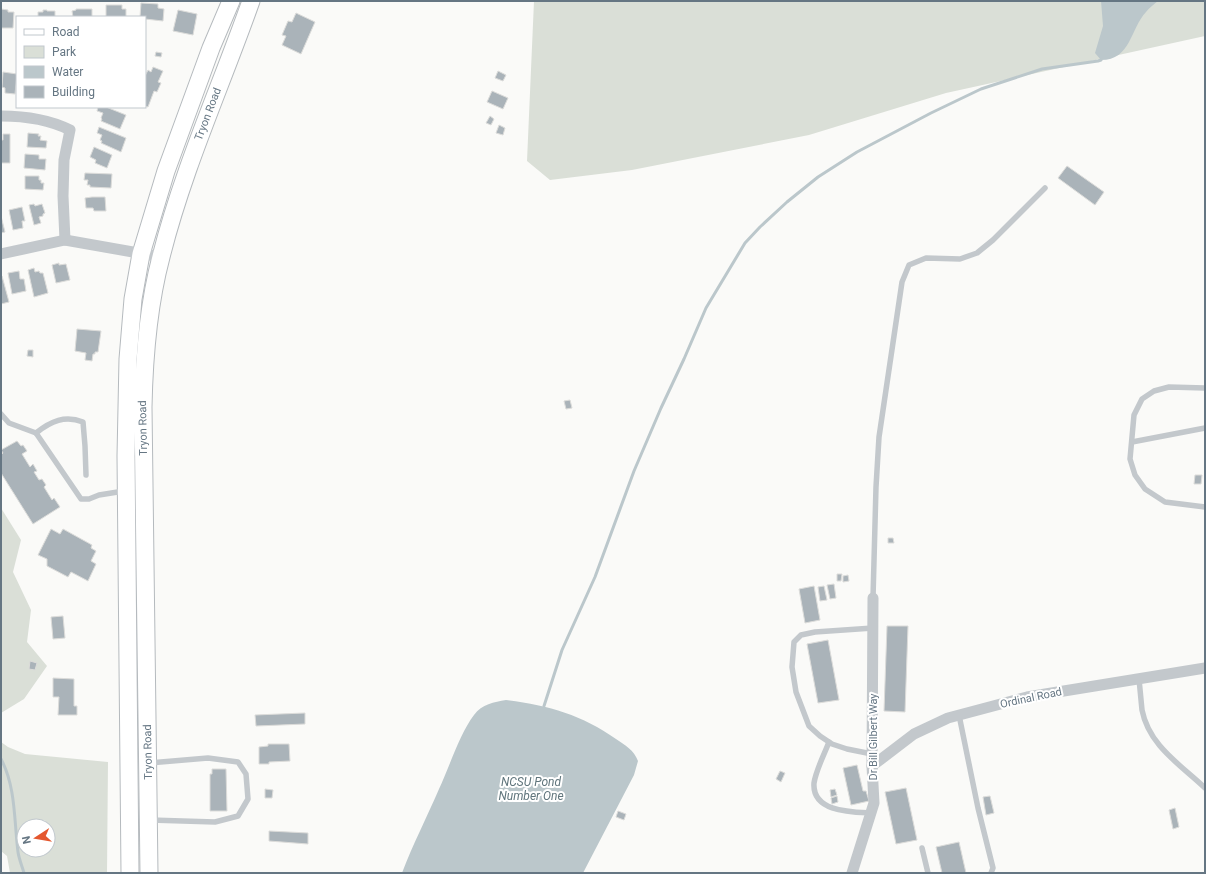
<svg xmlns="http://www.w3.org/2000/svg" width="1206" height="874" viewBox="0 0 1206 874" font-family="Roboto,sans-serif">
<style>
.green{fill:#dadfd7;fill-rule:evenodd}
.water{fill:#bbc7cb}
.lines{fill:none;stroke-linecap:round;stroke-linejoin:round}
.stream{stroke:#bbc7cb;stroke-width:3}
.building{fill:#aab3b9;stroke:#dcdcda}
.primary-casing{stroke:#b5babe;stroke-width:19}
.service{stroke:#c3c8cc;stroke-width:5.5}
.minor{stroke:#c3c8cc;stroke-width:11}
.primary{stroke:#fff;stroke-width:17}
.labels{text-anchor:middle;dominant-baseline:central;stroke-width:4;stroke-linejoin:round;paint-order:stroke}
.street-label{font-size:11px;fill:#657683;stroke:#fff}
.water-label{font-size:12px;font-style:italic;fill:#60757c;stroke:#fff}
</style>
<rect width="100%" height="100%" fill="#fafaf8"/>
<g class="green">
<polygon points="534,1 1205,1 1205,36 946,93 809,135 632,170 550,180 527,161"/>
<polygon points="1,508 21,540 13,572 31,610 27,642 47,666 24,699 1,713"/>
<path d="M1 742 8 747 25 754 108 762 107 873H10L7 856 1 851ZM24 826H48V850H24Z"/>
</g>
<g class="water">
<path d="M1101 1H1158C1154 4 1149 8 1146 12 1130 29 1131 60 1101 60L1095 53 1103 26Z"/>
<path d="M506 700C548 705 582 715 616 739 625 745 634 750 638 761L634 775 583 873H402C413 844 427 817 439 789 449 768 460 733 474 715 482 704 494 702 506 700Z"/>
</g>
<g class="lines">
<g class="stream">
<polyline points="544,706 562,650 595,577 634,471 661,408 684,359 706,308 745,243 760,227 787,202 818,177 857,152 931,113 981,89 1042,69 1098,61 1101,60"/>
<path d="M1 759C16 787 14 821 18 852 19 859 22 866 24 873"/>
</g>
</g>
<g class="building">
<polygon points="141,3 158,4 158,8 164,9 163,21 145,19 145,17 140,17"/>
<polygon points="106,5 122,5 122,9 126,9 126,17 106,17"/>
<polygon points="1,9 8,10 8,12 14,12 13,28 1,28"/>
<polygon points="76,9 92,9 92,17 73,17 72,11 76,10"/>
<polygon points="43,10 47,10 47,11 55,11 55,17 38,17 38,12 43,12"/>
<polygon points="178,10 197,14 193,35 173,31"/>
<polygon points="296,13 315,22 301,54 282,45 286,36 282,35 288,21 292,22"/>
<polygon points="156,52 162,53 161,57 155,56"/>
<polygon points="153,67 163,71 158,82 161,83 157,92 154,91 148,107 145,106 145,76 148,70 151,72"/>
<polygon points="498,71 506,75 503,81 495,78"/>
<polygon points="3,72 17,74 15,94 5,93 5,88 2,87"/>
<polygon points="492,91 508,98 503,109 487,102"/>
<polygon points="98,107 106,107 126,115 120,129 101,121 102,119 101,118 103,113 97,111"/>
<polygon points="490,116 494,119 491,125 486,123"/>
<polygon points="499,125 505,128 503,135 496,133"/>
<polygon points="99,127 126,138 121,152 101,143 102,141 100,140 102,135 97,133"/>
<polygon points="28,133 39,134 38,136 41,136 40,140 47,141 46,148 27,147"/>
<polygon points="3,134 10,134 10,163 1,163 1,140 3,140"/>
<polygon points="94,147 112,155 107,168 95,163 96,160 90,157"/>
<polygon points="25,154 39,155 39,159 46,159 45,170 24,168"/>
<polygon points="1067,166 1104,192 1095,205 1058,178"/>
<polygon points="85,173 112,174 111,188 90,187 90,185 87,185 88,180 84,180"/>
<polygon points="25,176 39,176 39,180 41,180 41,183 44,183 43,190 25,189"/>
<polygon points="92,197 105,197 106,211 94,211 93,208 86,208 85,198"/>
<polygon points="34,204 35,206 42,204 45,213 43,214 43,216 39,217 41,223 34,225 29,205"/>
<polygon points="22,207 25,221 22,221 23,228 13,230 9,210"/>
<polygon points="1,216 5,232 1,233"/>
<polygon points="59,263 59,265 66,264 70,280 56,283 52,265"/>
<polygon points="34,268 35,272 39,271 40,273 43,273 48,293 34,297 28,270"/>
<polygon points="19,271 20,279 24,279 26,291 12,294 8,273"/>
<polygon points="1,276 2,276 9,302 1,304"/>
<polygon points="77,329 101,331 98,352 95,352 95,354 93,354 92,361 85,360 86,353 75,351"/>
<polygon points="28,350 33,350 33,357 27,356"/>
<polygon points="570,400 572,408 566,409 564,401"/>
<polygon points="17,441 21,446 23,445 27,451 22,454 30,467 33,464 37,471 34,472 39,480 42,479 46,485 44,487 52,500 54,498 60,507 33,524 1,473 1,455 3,453 1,450"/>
<polygon points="1195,475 1202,475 1201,484 1194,484"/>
<polygon points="51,529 60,534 63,529 92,545 91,548 96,551 91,561 96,564 88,581 71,572 68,577 47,566 47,559 38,555"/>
<polygon points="888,538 893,538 894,543 888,543"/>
<polygon points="837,574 842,574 841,581 837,581"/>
<polygon points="848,575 849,581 843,582 843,576"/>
<polygon points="834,584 836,598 830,599 827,585"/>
<polygon points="814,586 820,620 805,623 799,589"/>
<polygon points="824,586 827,600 820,601 818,587"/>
<polygon points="63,616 65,638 53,639 51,617"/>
<polygon points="887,626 908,626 905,712 884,711"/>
<polygon points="828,640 839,700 818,703 807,644"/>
<polygon points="30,661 37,663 35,670 29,669"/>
<polygon points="53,678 74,679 74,706 77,706 77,715 58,715 59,697 53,697"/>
<polygon points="305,713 305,724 256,726 255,715"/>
<polygon points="268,744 289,744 290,761 269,762 269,764 259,764 259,747 268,746"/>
<polygon points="857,765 863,791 866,791 869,801 851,805 843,768"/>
<polygon points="212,769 226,769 227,811 210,811 210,774 212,774"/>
<polygon points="780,771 785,773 781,782 776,779"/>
<polygon points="906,788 917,840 896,844 885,792"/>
<polygon points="265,789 273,790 272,798 265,798"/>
<polygon points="835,789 837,795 831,797 830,790"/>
<polygon points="837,796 838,802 832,804 831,798"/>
<polygon points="990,796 994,813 986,815 983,797"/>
<polygon points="1175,808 1179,827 1173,829 1169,810"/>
<polygon points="618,811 626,814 624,820 616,817"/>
<polygon points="269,831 308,833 308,844 269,841"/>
<polygon points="959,842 966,873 942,873 936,847"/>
</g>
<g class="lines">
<g class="primary-casing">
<g id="primary">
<polyline points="130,873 126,456 128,359 133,299 141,254 166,171 211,48 231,1"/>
<path d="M149 873 143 407C144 357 148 306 161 257 183 169 221 86 251 1"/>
</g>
</g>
<g class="service">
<polyline points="1205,388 1169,387 1154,391 1142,399 1134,415 1130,459 1135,475 1145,489 1165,502 1205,507"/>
<polyline points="1,414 9,423 36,433 81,499 89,499 99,495 124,491"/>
<path d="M36 433C51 421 65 415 83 422L85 446 86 475"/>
<polyline points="1132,442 1205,428"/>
<polyline points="873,598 876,487 879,437 902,282 909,265 926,258 960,259 977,253 993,240 1045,188"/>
<path d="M1139 679C1140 689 1141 700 1142 710 1149 746 1181 765 1205 788"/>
<polyline points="959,715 978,808 993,868 991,873"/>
<path d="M829 742C824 755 816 770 814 783 812 812 851 812 871 813"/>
<polyline points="872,754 847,749 832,744 820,736 809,726 796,692 792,667 794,642 801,635 815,632 873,628"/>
<polyline points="149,763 208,758 238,762 246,774 248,799 238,816 215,822 150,820"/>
<polyline points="922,848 928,873"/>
</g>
<g class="minor">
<path d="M1 116C25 116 48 119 70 130L64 160 63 196 65 240"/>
<polyline points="1,254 65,240 161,257"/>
<polyline points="872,766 914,734 948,718 1027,697 1205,668"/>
<polyline points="852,873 874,803 872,766 873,598"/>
</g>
<use href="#primary" class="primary"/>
</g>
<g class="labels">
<g class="street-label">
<text transform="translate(208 114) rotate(-69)">Tryon Road</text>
<text transform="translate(143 428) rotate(-91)">Tryon Road</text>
<text transform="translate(1031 698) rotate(-12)">Ordinal Road</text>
<text transform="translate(873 737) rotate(-90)">Dr Bill Gilbert Way</text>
<text transform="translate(148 752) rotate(-91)">Tryon Road</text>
</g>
<g class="water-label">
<text x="531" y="782">NCSU Pond<tspan x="531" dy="14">Number One</tspan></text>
</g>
</g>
<rect width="1206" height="874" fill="none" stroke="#657683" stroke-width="4"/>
<rect x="16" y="16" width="130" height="92" fill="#ffffff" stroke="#c1c8cd"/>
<rect x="24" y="29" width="20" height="6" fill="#ffffff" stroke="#c1c8cd"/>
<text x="52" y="36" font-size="12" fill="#657683">Road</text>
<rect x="24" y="46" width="20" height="12" fill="#dadfd7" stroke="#c1c8cd"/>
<text x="52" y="56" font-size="12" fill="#657683">Park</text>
<rect x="24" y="66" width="20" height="12" fill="#bbc7cb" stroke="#c1c8cd"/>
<text x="52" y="76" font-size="12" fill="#657683">Water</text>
<rect x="24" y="86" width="20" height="12" fill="#aab3b9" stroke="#c1c8cd"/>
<text x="52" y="96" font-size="12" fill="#657683">Building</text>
<g transform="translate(36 838) rotate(258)"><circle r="19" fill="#ffffff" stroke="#c1c8cd"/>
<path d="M0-3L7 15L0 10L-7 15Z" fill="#e4572e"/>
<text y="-6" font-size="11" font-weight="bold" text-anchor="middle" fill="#657683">N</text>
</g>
</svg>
